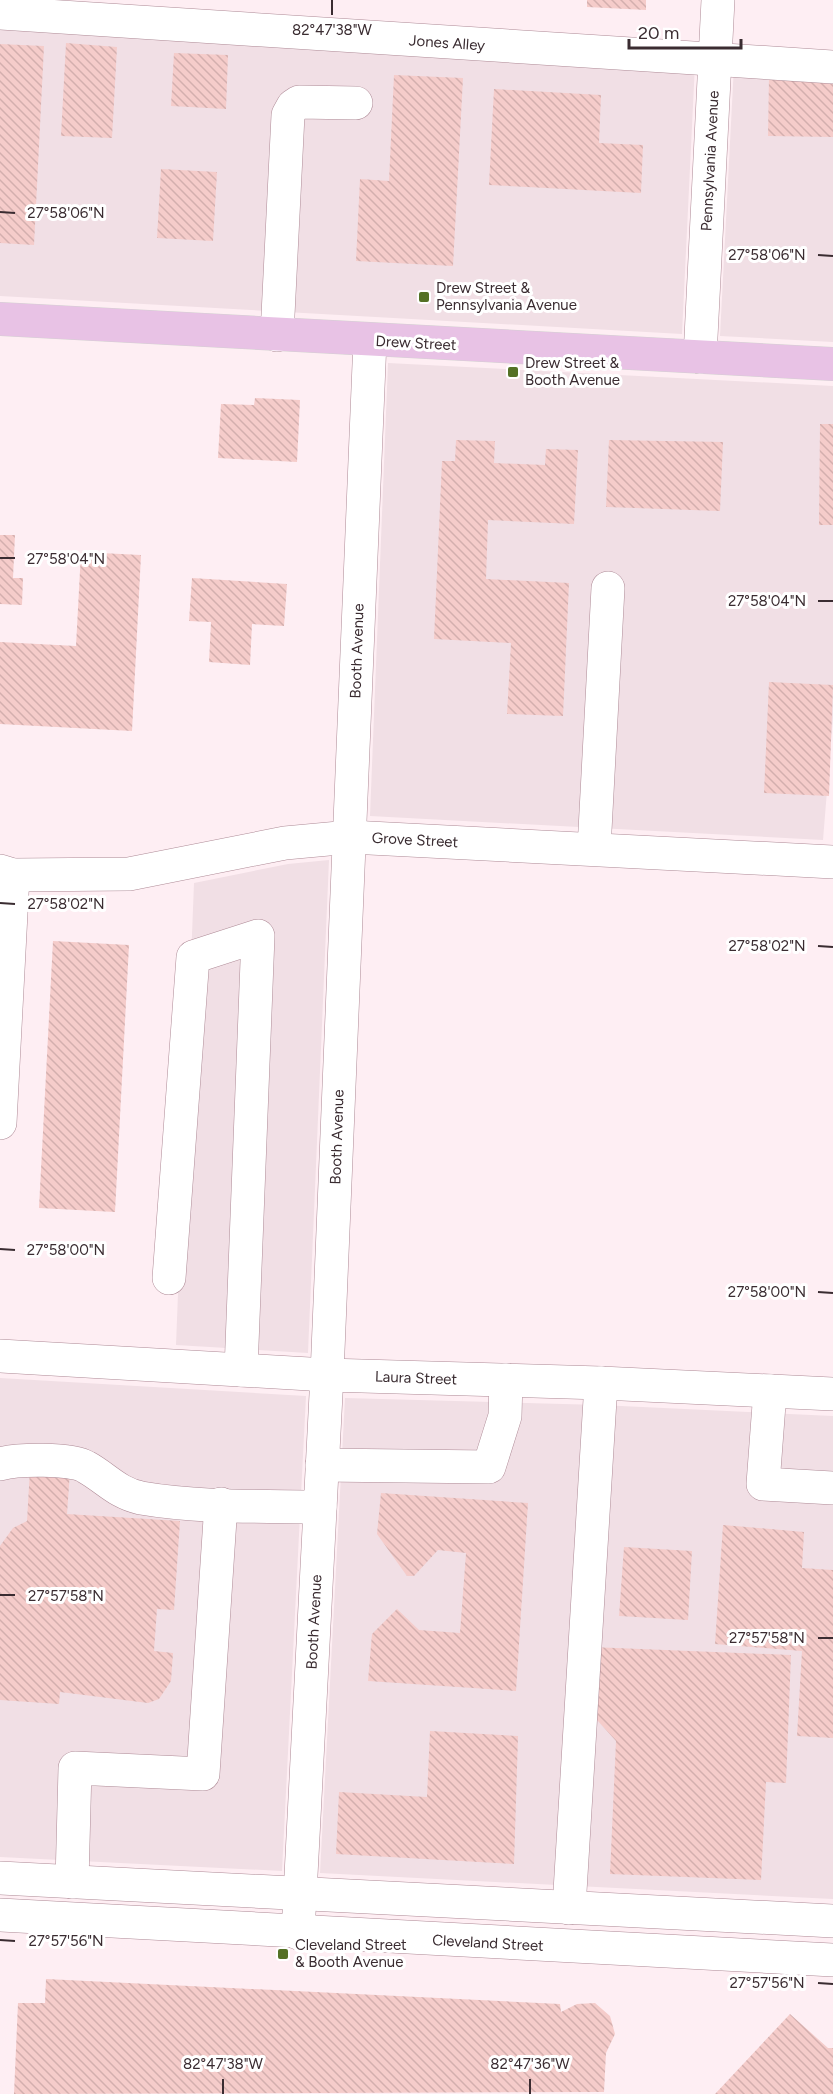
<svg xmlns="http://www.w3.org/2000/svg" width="833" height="2094" viewBox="0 0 833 2094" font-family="Figtree,sans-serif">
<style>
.built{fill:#f1dfe5}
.building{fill:url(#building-back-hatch)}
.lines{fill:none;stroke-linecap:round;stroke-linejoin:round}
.minor-casing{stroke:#ae8a96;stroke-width:34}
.major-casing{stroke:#d4d1d2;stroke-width:34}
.minor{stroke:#fff;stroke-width:33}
.major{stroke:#e8c2e5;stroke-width:33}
.ticks{fill:none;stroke:#3a2c31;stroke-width:2}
.poi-dot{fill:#547125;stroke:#fff;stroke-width:2}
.labels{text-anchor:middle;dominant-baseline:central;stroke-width:6;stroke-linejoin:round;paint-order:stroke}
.street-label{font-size:15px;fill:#3a2c31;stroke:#fff}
.poi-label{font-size:15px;fill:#3a2c31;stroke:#fff;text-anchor:start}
.ticks-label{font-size:15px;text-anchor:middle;fill:#3a2c31;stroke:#fff;stroke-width:6;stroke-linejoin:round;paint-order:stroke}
</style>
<defs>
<pattern id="building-back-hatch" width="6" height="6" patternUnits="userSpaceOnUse" patternTransform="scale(1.5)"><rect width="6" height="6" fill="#f5ccca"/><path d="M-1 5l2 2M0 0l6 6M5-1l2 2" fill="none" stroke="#d3afae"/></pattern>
</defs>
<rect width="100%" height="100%" fill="#feeef3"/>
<g class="built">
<polygon points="0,0 696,43 682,334 0,296"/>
<polygon points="735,46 833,52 833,342 720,336"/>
<polygon points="388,363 833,386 833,717 823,840 370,816"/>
<polygon points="329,860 308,1353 176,1345 194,883 288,864"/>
<polygon points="0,1378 306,1396 282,1871 0,1857"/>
<polygon points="345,1398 600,1405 833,1416 833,1899 320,1873"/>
</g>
<g class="building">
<polygon points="587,0 646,0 646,10 587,7"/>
<polygon points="66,43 117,47 112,138 61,136"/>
<polygon points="0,44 44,46 34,245 0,243"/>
<polygon points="174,53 228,55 226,109 171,106"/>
<polygon points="394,75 463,78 453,266 356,261 360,179 389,181"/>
<polygon points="769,77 833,78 833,137 768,136"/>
<polygon points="494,89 601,95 599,143 643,145 641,193 489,185"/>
<polygon points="161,169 217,172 213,241 157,238"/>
<polygon points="255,398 300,400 297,462 218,458 221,404 254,405"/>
<polygon points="820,424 833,424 833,525 819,525"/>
<polygon points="456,440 495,441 494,463 545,465 546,449 578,450 574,524 488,520 486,579 569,583 563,716 507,714 511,643 434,639 442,461 455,461"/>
<polygon points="609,440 723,442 720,511 606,507"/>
<polygon points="0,535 15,535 13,578 23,578 22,605 0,604"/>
<polygon points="81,552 141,555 132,731 0,724 0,642 76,646"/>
<polygon points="192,578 287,584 284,626 252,624 250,665 209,662 211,622 189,621"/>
<polygon points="769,682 833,685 829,796 764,793"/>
<polygon points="53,941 129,945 115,1212 39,1208"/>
<polygon points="30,1469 70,1471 67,1514 180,1521 174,1610 157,1609 154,1651 173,1653 171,1681 159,1699 148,1703 60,1692 59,1704 0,1700 0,1546 13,1528 27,1521"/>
<polygon points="381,1493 528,1503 516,1691 368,1681 372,1634 397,1609 419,1630 460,1633 466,1553 438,1550 414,1576 407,1576 377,1534"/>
<polygon points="723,1525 804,1532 802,1568 833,1570 833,1738 797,1736 802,1651 715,1644"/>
<polygon points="624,1547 692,1551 688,1620 619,1616"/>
<polygon points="591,1647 791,1655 786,1783 766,1782 761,1880 610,1874 616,1741 588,1710"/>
<polygon points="430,1731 518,1736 514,1864 336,1854 339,1792 427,1797"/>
<polygon points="46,1979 560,2004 561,2012 577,2004 595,2003 610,2016 615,2034 606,2053 604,2092 14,2094 18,2003 45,2003"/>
<polygon points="790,2014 828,2048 833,2048 833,2094 715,2094"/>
</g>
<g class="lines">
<g class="minor-casing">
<g id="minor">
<polyline points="0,13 833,67"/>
<polyline points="277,335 288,115 293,106 299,102 356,103"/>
<polyline points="700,357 718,0"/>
<polyline points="594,849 608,588"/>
<polyline points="0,871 13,875 129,874 285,843 350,837 833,862"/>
<polyline points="0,1123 13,875"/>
<polyline points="169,1278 193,957 258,936 241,1370"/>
<polyline points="0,1356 327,1375 601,1383 833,1394"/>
<polyline points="770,1391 763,1484 833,1488"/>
<path d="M0 1464C16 1459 71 1458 86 1467 106 1478 117 1493 141 1498 199 1508 261 1506 320 1507"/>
<polyline points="322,1465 489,1467 505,1416 506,1380"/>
<polyline points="0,1878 833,1921"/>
<polyline points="72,1882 75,1768 203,1774 221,1504"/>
<polyline points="569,1908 601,1383"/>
<polyline points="0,1915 833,1960"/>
<polyline points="298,1933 327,1375 370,340"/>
</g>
</g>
<g class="major-casing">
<polyline id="major" points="0,319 833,364"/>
</g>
<use href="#minor" class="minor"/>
<use href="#major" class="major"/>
</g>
<path class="ticks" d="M332 15V0M0 212 15 213M818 255 833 256M0 558H15M818 601H833M0 903 15 904M818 946 833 947M0 1249 15 1250M818 1292 833 1293M0 1595H15M818 1638H833M0 1940 15 1941M818 1983 833 1984M223 2094V2079M530 2094V2079"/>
<g class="poi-dot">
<rect x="418" y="291" width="12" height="12" rx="3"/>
<rect x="507" y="366" width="12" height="12" rx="3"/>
<rect x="277" y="1948" width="12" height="12" rx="3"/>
</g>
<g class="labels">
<g class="street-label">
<text transform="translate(447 43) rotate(4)">Jones Alley</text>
<text transform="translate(710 161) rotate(-87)">Pennsylvania Avenue</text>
<text transform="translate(416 343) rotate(3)">Drew Street</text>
<text transform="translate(357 651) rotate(-88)">Booth Avenue</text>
<text transform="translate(415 840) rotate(3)">Grove Street</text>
<text transform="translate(337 1137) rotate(-88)">Booth Avenue</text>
<text transform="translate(416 1378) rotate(2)">Laura Street</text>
<text transform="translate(314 1622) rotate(-87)">Booth Avenue</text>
<text transform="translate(488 1943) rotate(3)">Cleveland Street</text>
</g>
<g class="poi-label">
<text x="436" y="288">Drew Street &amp;<tspan x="436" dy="17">Pennsylvania Avenue</tspan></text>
<text x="525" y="363">Drew Street &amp;<tspan x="525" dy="17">Booth Avenue</tspan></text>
<text x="295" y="1945">Cleveland Street<tspan x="295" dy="17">&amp; Booth Avenue</tspan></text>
</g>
</g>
<g class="ticks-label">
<text x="332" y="35">82°47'38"W</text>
<text x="66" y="218">27°58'06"N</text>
<text x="767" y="260">27°58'06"N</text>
<text x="66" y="564">27°58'04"N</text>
<text x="767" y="606">27°58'04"N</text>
<text x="66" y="909">27°58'02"N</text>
<text x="767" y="951">27°58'02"N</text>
<text x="66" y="1255">27°58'00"N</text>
<text x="767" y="1297">27°58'00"N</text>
<text x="66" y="1601">27°57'58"N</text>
<text x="767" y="1643">27°57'58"N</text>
<text x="66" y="1946">27°57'56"N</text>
<text x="767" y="1988">27°57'56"N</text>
<text x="223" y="2069">82°47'38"W</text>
<text x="530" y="2069">82°47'36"W</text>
</g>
<path d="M629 39v9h112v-9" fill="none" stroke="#3a2c31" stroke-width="3"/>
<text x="638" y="39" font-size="18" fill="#3a2c31" stroke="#ffffff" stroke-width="4.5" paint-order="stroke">20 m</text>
</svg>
